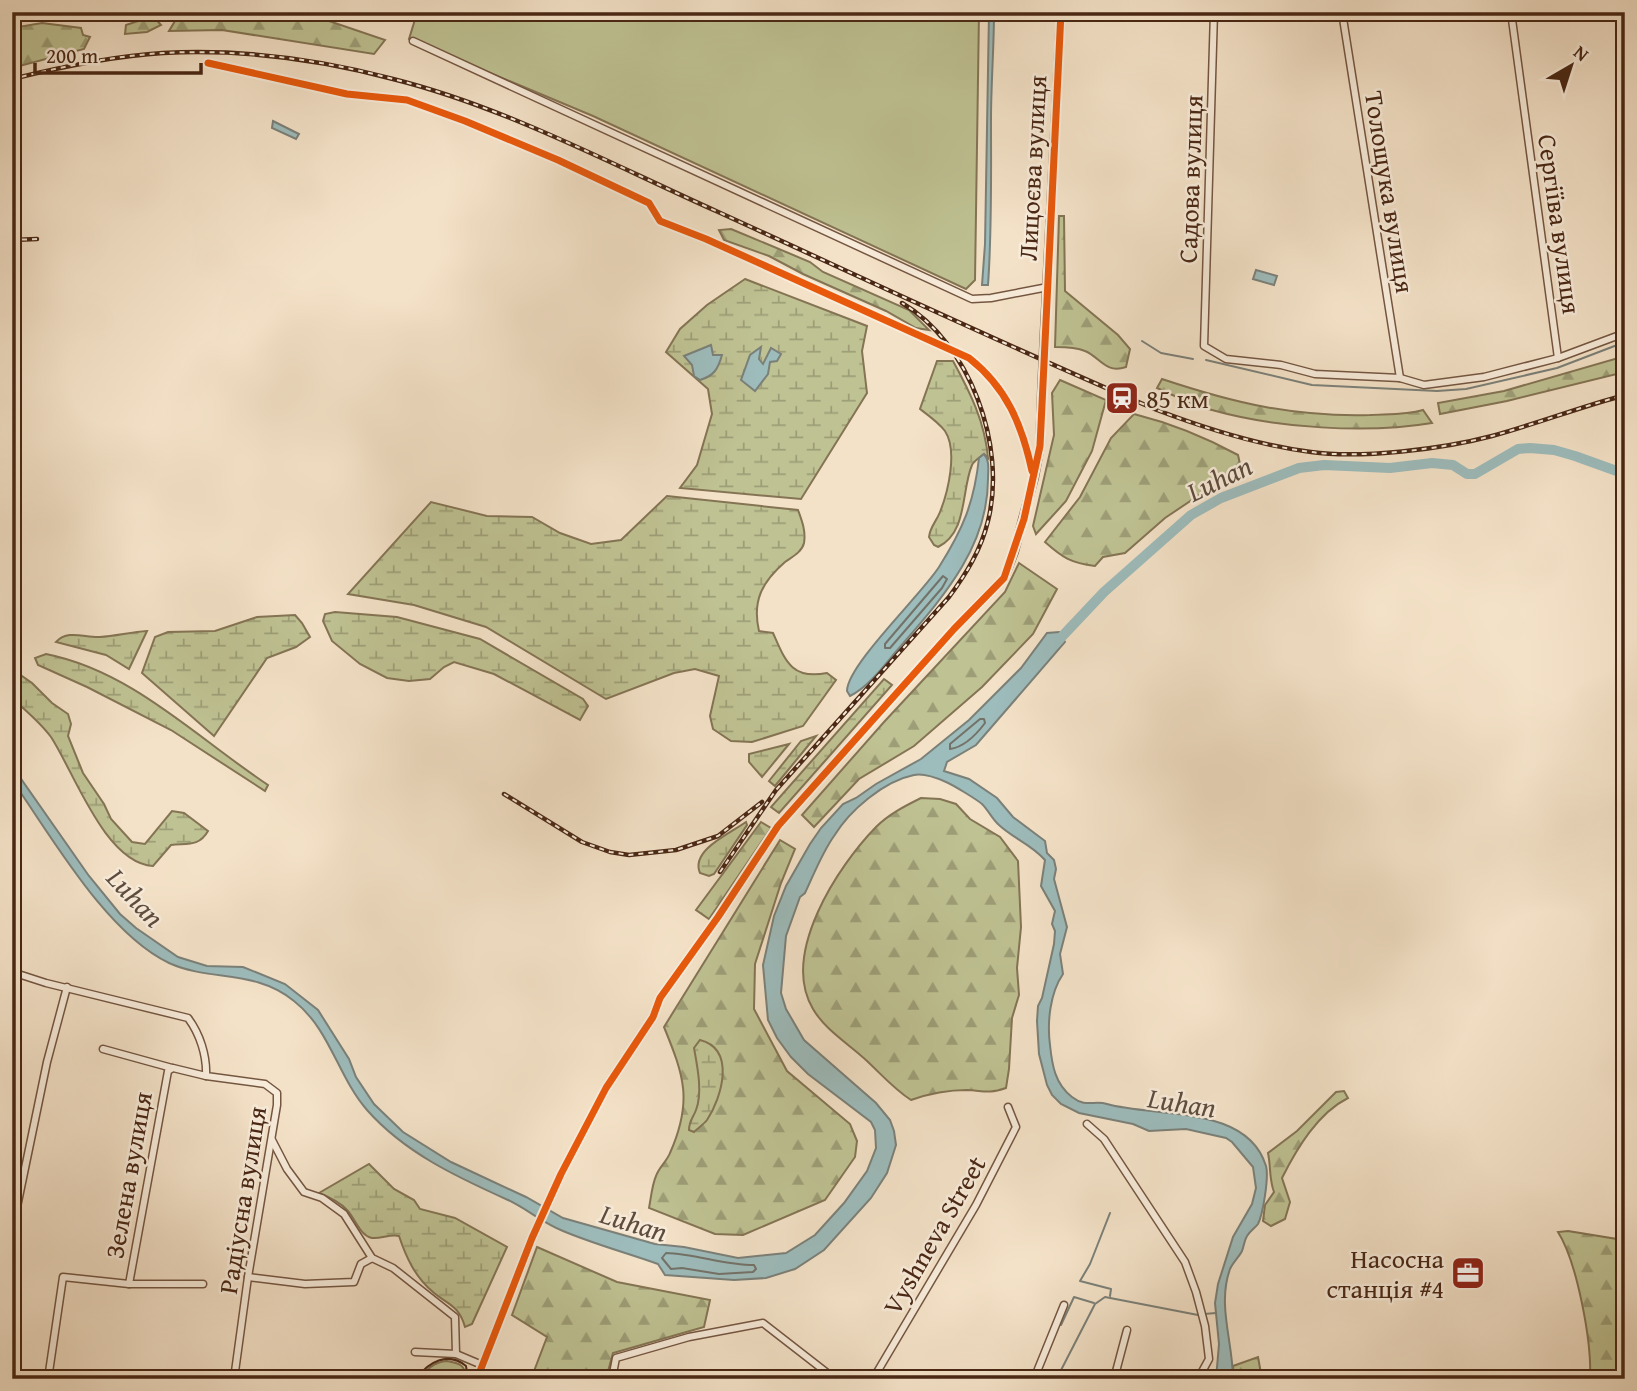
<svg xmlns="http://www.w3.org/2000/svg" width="1637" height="1391" viewBox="0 0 1637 1391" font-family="'Gentium Book Plus',serif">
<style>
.grass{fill:url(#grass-tufts);stroke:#847454;stroke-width:2}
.forest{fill:url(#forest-firs);stroke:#847454;stroke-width:2}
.wetland{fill:url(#wetland-marsh);stroke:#847454;stroke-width:2}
.garden{fill:#bfc293;stroke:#847454;stroke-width:2}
.water{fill:#9dbcbc;stroke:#7b8079;stroke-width:2}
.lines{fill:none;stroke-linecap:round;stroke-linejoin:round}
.shore{stroke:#737268;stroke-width:2}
.stream{stroke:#7b8079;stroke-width:2}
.river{stroke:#9dbcbc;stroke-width:10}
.minor-casing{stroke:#745641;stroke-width:9}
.tertiary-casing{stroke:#745641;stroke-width:10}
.minor{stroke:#f8ecdb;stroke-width:6}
.tertiary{stroke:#f8ecdb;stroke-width:8}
.tram{stroke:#492714;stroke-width:2}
.rail-casing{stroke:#492714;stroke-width:4.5}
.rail{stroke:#f8ecdb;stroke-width:2;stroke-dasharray:5;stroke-linecap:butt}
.tertiary-bridge-casing{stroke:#745641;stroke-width:10;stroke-linecap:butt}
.tertiary-bridge{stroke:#f8ecdb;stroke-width:8}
.cycleway-casing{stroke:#f8ecdb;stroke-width:11}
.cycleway{stroke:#e8590c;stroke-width:7}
.labels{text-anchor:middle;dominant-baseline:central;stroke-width:5;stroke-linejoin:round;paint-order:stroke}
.street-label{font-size:26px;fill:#492714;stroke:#f8ecdb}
.poi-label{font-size:26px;fill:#492714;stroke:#f8ecdb;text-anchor:start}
.water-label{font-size:28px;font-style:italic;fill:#5e4c3e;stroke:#f8ecdb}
</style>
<defs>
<pattern id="grass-tufts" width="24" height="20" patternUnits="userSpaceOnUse" patternTransform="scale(1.75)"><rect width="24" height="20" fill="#bfc293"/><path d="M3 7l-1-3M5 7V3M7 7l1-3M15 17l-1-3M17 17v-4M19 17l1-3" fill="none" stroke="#9d9e77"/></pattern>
<pattern id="forest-firs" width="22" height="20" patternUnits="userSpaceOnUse" patternTransform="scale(1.75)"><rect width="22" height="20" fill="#bfc293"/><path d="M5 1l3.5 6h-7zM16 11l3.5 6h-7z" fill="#9d9e77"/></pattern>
<pattern id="wetland-marsh" width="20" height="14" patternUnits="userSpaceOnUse" patternTransform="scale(1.75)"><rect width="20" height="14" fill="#bfc293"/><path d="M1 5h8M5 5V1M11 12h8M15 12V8" fill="none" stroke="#9d9e77"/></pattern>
</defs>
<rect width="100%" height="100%" fill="#f4e2c8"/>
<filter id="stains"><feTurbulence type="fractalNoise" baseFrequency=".00286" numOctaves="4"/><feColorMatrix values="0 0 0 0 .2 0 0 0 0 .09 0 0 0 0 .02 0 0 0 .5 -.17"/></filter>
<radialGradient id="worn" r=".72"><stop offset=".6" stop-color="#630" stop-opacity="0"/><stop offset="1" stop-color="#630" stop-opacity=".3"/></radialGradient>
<path class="grass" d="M447 1361C459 1363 466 1365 466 1379H419C427 1369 434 1362 447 1361Z"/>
<g class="forest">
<polygon points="184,12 267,14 329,21 385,40 374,54 222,30 169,31 178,16"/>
<polygon points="153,16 161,25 147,32 125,34 126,25"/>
<polygon points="42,23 81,28 83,35 90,37 84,49 12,68 12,28"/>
<path d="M1059 216H1064L1065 291 1118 335 1130 349 1126 367C1105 374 1100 357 1085 351 1076 347 1065 347 1055 347Z"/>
<polygon points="731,229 810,262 823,272 909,310 929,330 916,328 886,311 803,274 769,256 724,240 719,230"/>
<polygon points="1625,356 1625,372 1507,401 1440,414 1438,403 1504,391"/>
<path d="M1162 379C1234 403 1293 417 1370 415 1388 414 1406 415 1423 410L1432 423C1366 434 1276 428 1212 410 1193 405 1175 396 1157 388Z"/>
<polygon points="1060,380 1106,400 1092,451 1066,501 1036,534 1033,526 1054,435 1052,393"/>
<path d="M1134 414C1170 423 1205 437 1238 455L1240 464 1232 473 1165 518 1125 553 1103 557 1095 566C1071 563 1063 558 1045 542L1080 497 1111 438Z"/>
<polygon points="1019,563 1057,589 1033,634 982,687 914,746 859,779 814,827 802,815 884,722 1005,592"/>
<path d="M921 798 940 799 956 804 970 819 1000 837 1018 861 1021 927 1017 968 1019 995 1012 1018 1009 1069 1006 1088C988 1094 985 1091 967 1090 948 1090 928 1094 911 1100 894 1089 882 1075 867 1061 849 1044 826 1031 813 1009 780 954 838 866 876 827 889 814 905 806 921 798Z"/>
<polygon points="761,822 771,828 709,919 696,910"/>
<path d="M780 840 795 849 781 883 755 964 754 1009 787 1071 850 1124 857 1141 855 1157 825 1200 743 1235 715 1234 649 1208C651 1198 652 1185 656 1176 659 1167 667 1161 670 1153 693 1101 684 1076 664 1027Z"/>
<path d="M1344 1091 1348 1098C1318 1113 1297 1148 1282 1178L1290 1202 1285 1219 1271 1226 1263 1221 1265 1205 1274 1192C1269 1179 1271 1167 1268 1153L1297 1131 1336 1092Z"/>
<path d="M1568 1231 1617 1239 1625 1245V1272L1616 1292 1621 1333 1625 1344V1379H1590C1592 1342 1577 1262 1558 1232Z"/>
<polygon points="537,1247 617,1282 710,1300 704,1327 613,1353 606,1379 531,1379 547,1337 512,1315"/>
<polygon points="1258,1357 1262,1379 1234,1379 1233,1366"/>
</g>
<g class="wetland">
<polygon points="745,279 867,326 862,351 867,393 801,499 680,488 697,465 712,414 708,389 666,352 680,329 707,305"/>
<path d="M937 361H953C970 392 985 422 988 458L984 454C980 457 974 461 972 465 961 491 968 532 938 547L934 545 929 537C930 527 936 522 940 512 948 492 958 451 945 431 939 423 928 415 920 409Z"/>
<path d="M667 496 798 510C802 521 806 531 804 543 802 552 792 557 785 562 762 582 752 601 759 631L773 633C785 660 791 680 827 673L836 680 803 726 752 742 731 741 713 729 710 716 719 676 695 669 674 673 606 699 486 627 414 605 348 594 431 502 487 516 532 517 560 533 591 544 621 540Z"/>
<polygon points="335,612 397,617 480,639 583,699 588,706 580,720 494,674 454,662 444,667 430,679 409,681 387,678 360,664 332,641 323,621 325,614"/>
<polygon points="295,615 302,623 310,637 296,647 267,658 214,736 142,673 155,637 168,632 215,631 257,617"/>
<path d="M147 631 129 669 106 655 56 642C68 629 85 638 100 637 116 636 131 632 147 631Z"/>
<path d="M46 654C132 671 197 738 268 785L265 791 171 730 87 687 38 665 35 658Z"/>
<path d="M12 669 32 683 52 703 68 714 71 724 68 736 83 773 104 804 111 819 132 842 145 844 172 811 184 813 208 831C199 847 187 843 171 845L153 866C105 863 74 772 51 737 40 722 26 711 12 698Z"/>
<polygon points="884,679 892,685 779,813 771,807"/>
<polygon points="816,736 775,786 769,781 801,741"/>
<polygon points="789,744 762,777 749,762 749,754"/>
<path d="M746 822 747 825 714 874 709 876 700 873C690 850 731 833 746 822Z"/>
<path d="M700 1040C736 1049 722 1097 707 1120 704 1124 698 1128 694 1132L689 1130C689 1121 693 1118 696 1110 703 1092 697 1065 694 1048Z"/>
<path d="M369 1164 394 1189 414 1200 420 1209 455 1218 507 1247 472 1324 465 1327C459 1305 448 1305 433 1292 415 1277 406 1257 399 1236 390 1234 381 1239 372 1238 360 1236 355 1218 347 1210 340 1202 329 1197 319 1193Z"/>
</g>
<polygon class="garden" points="360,12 979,12 975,280 966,289 593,116 409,39 417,13 361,14"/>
<g class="water">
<path d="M989 12H994C994 48 991 84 991 119 991 175 992 230 988 285H982L985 244Z"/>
<polygon points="273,121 299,134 296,139 272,128"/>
<polygon points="1256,270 1277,276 1274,285 1253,279"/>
<path d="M711 345 713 355H722C718 369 714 376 700 380L694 376 692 365 684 356Z"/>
<polygon points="761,347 759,359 763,364 771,348 781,354 777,361 770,362 768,374 755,391 741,380 750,355"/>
<path d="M984 454C990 461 988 470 988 479 988 548 942 598 900 647 885 664 870 686 850 696L847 691C847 665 922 594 939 567 963 529 974 503 979 458Z"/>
<path d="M1059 632 1065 642 976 745 947 762 944 771 969 779 997 798 1013 817 1045 841 1047 853 1054 860 1056 869 1054 879 1067 927 1060 954 1063 974C1050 993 1047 1022 1050 1045 1052 1065 1055 1084 1072 1097 1086 1108 1094 1100 1107 1104 1156 1118 1247 1104 1266 1166 1269 1177 1263 1214 1258 1224 1255 1228 1250 1231 1247 1236 1244 1241 1244 1246 1242 1251 1239 1257 1233 1262 1230 1269 1217 1305 1233 1342 1233 1379H1216L1219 1344 1215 1303 1218 1284 1233 1237 1252 1204 1256 1188 1253 1167 1232 1142 1226 1138 1186 1129 1149 1131 1133 1124 1079 1113 1061 1104 1052 1095 1047 1085 1039 1054 1037 1021 1038 1006 1042 998 1054 944 1055 931 1052 924 1055 911 1041 886 1045 860C1031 844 1014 839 999 825 992 819 989 811 982 804 976 799 953 785 946 782 937 778 924 773 914 775 884 781 850 810 834 836 822 853 814 874 805 893L800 897 786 936 781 993 786 1009 804 1040 876 1103 890 1120 894 1131 896 1145 887 1173 871 1198 824 1250 795 1269 766 1278 734 1280 665 1275 658 1264C627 1253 594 1244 563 1231 543 1223 527 1209 508 1200 457 1177 405 1153 367 1110 338 1077 330 1029 294 1001 255 969 211 982 169 963 106 933 52 837 12 780V766L89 876 120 914 136 928 178 957 207 966 243 967 285 984 318 1010 349 1059 356 1077 374 1104 403 1132 451 1162 526 1197 563 1218 655 1244 684 1247 738 1258 786 1253 815 1235 844 1203 867 1171 876 1148 875 1130 871 1122 808 1074 791 1057 777 1038 768 1020 763 965 774 916 786 886 810 844 821 828 843 804 856 798 876 784 921 759 969 720 1021 668 1047 633Z"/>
<polygon points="1625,1272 1625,1346 1616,1292"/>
</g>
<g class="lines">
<g class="shore">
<polygon points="943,576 947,579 942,588 890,648 885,648 885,644"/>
<path d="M980 719H984L985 723C976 735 965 747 950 749V744Z"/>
<path d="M666 1253C696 1254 724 1265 754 1265L756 1269 753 1272 719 1274 682 1268 671 1269 662 1258Z"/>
</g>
<g class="stream">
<polyline points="1142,341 1161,353 1193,359"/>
<polyline points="1206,360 1312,385 1437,391 1466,389 1557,368 1625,342"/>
<polyline points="1110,1213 1090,1264 1080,1281 1111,1289 1110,1296"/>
<polyline points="1204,1314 1216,1313"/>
<polyline points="1061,1325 1074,1297 1094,1303"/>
<polyline points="1058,1376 1095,1304 1105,1297 1198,1315"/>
</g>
<polyline class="river" points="1054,645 1104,592 1191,515 1221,498 1299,468 1324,465 1390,468 1432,463 1453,465 1467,474 1475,474 1518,449 1530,448 1554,450 1575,456 1625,474"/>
<g class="minor-casing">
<g id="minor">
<polyline points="1214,12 1204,346 1226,359 1281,365 1315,374 1400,378 1424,385 1484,377 1558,358 1625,333"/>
<polyline points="1342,12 1400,378"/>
<polyline points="1511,12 1558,358"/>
<polyline points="413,41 972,299 991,298 1048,287"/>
<path d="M208 63 347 94 407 100 465 121 558 160 649 203 660 221 706 239 969 358C1009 391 1022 426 1033 476"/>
<path d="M12 972 46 983 188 1018C200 1034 207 1056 206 1076L265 1084 277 1093V1105L248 1277 234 1379"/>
<polyline points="103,1049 172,1068"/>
<polyline points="1087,1124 1104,1139 1185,1262 1196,1292 1205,1326 1209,1359 1198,1379"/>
<polyline points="272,1140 287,1169 304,1192 322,1198 344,1214 372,1258 393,1268 455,1317 456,1354"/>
<polyline points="12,1231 47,1062 67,987"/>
<polyline points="248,1277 305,1284 354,1282 361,1264 372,1258"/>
<polyline points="129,1284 203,1284"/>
<polyline points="415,1352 456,1354 482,1365"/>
<polyline points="48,1379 63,1277 129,1284 168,1071 173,1068 206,1076"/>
<polyline points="612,1379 616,1358 689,1337 763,1323 835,1379"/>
<polyline points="873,1379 976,1205 1016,1127 1008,1107"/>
<polyline points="1034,1379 1064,1305"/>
<polyline points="1114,1379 1127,1330"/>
</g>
</g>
<g class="tertiary-casing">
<g id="tertiary">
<polyline points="1045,325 1061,12"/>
<polyline points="477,1379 532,1238 561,1174 606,1088 653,1017 660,998 718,917 778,826 954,629 1004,578 1014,552 1034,478 1040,446 1042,389"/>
</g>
</g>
<use href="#minor" class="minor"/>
<use href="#tertiary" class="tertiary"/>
<path class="tram" d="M416 1379C428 1362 448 1351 466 1366L468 1379"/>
<g class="rail-casing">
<g id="rail">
<path d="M12 79C61 67 112 56 163 53 240 49 319 59 393 79 505 107 611 164 716 211 863 278 1009 347 1157 410 1207 429 1257 445 1311 452 1361 459 1443 449 1492 436 1536 424 1580 407 1625 395"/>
<polyline points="12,240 37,239"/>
<polyline points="504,794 582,842 610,852 629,855 676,850 718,836 762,802"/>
<path d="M720 872 776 790 949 597C966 574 981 550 988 521 1007 446 970 343 902 303"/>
</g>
</g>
<use href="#rail" class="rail"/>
<g class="tertiary-bridge-casing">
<polyline id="tertiary-bridge" points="1042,389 1045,325"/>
</g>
<use href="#tertiary-bridge" class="tertiary-bridge"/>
<g class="cycleway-casing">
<g id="cycleway">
<path d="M208 63 347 94 407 100 465 121 558 160 649 203 660 221 706 239 969 358C1007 388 1022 425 1032 471"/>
<polyline points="477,1379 532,1238 561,1174 606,1088 653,1017 660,998 718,917 778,826 954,629 1004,578 1024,519 1040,446 1061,12"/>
</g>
</g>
<use href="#cycleway" class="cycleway"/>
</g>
<defs>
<g id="station-square" transform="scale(1.75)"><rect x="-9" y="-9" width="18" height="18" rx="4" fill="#8f2418" stroke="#f8ecdb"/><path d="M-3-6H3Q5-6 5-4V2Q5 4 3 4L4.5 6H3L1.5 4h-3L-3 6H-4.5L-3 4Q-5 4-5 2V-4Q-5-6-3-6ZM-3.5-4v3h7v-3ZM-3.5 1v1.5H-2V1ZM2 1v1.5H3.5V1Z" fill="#fff"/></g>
<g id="office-square" transform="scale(1.75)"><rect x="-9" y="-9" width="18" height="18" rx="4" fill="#8f2418" stroke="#f8ecdb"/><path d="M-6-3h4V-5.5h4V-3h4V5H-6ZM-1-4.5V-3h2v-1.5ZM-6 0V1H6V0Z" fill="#fff"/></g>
</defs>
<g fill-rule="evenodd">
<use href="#station-square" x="1122" y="398"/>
<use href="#office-square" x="1468" y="1273"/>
</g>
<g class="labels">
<g class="street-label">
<text transform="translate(1032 168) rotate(-87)">Лицоєва вулиця</text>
<text transform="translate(1190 179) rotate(-88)">Садова вулиця</text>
<text transform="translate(1390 192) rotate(81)">Толощука вулиця</text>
<text transform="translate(1560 224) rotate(82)">Сергіїва вулиця</text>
<text transform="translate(128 1175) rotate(-80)">Зелена вулиця</text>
<text transform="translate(242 1200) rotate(-81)">Радіусна вулиця</text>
<text transform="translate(934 1235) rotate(-60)">Vyshneva Street</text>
</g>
<g class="poi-label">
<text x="1146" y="398">85 км</text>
<text x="1444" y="1258" text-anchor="end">Насосна<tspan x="1444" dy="30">станція #4</tspan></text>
</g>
<g class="water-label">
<text transform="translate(1219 478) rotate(-26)">Luhan</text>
<text transform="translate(136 897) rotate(47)">Luhan</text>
<text transform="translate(1182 1102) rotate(9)">Luhan</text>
<text transform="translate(634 1222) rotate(17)">Luhan</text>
</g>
</g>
<rect width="1637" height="1391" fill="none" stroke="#f4e2c8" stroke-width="42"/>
<rect x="14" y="14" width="1609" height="1363" fill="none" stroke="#492714" stroke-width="3.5"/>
<rect x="21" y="21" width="1595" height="1349" fill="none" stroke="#492714" stroke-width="2"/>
<g transform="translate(1571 66) rotate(39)" stroke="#f8ecdb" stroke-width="5" paint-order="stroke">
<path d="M0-5L12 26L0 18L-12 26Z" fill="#492714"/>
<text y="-10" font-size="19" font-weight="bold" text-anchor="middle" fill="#492714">N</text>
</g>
<path d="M35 63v10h166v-10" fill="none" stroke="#492714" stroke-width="3.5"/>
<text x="46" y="63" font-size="21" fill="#492714" stroke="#f8ecdb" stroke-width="5" paint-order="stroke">200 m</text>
<rect width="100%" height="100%" filter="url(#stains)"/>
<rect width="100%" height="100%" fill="url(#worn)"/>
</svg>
